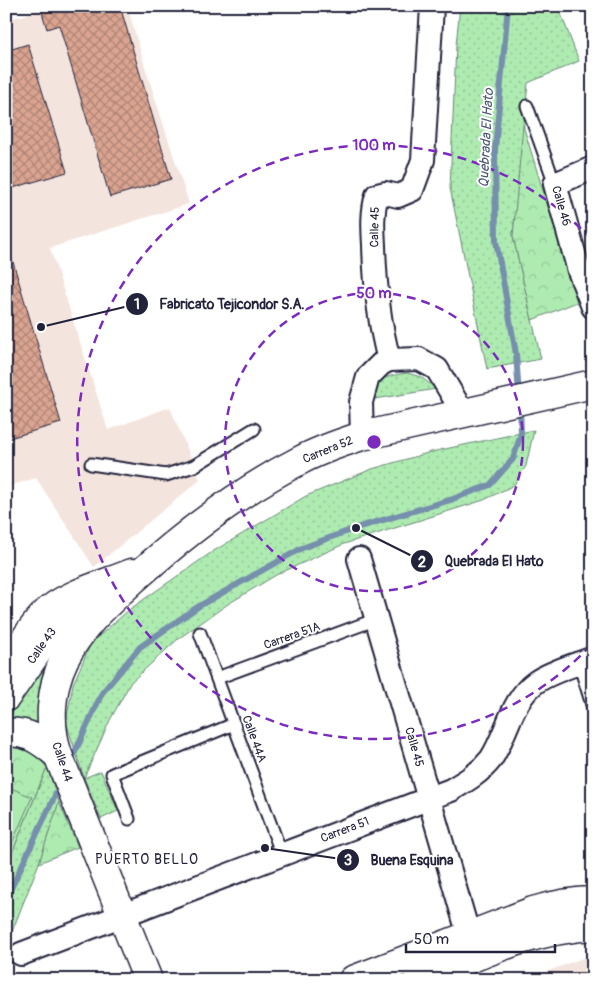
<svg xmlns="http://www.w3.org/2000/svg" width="599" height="986" viewBox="0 0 599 986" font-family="Pangolin,sans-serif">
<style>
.built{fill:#f4e4de}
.grass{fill:url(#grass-dots);stroke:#688676}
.park{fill:url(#park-crowns);stroke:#688676}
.garden{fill:#aeebb1;stroke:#688676}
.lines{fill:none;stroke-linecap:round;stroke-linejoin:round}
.stream{stroke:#758fac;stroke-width:6}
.building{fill:url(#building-cross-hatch);stroke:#22223b}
.service-casing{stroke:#22223b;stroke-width:15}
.minor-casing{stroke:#22223b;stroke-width:26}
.tertiary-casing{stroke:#22223b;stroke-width:31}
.secondary-casing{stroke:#22223b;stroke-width:31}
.primary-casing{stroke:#22223b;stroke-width:31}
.service{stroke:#fff;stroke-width:11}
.minor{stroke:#fff;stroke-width:22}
.tertiary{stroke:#fff;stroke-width:28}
.secondary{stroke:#fff;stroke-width:28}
.primary{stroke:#fff;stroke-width:28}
.ring{fill:none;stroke:#7b2cbf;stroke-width:2.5;stroke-dasharray:9 6}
.labels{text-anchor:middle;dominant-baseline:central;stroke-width:4;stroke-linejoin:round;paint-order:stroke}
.street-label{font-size:12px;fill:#22223b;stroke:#fff}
.water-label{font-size:14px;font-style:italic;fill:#4b5874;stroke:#fff}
.neighbourhood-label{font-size:14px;letter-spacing:1px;fill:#22223b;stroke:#fff}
.centre{fill:#7b2cbf;stroke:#fff;stroke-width:2.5}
.ring-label{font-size:15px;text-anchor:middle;font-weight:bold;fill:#7b2cbf;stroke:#fff;stroke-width:4;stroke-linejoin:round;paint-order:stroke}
.leader{fill:none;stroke:#22223b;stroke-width:2}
.callout-dot{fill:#22223b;stroke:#fff;stroke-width:2}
.mark-label{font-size:15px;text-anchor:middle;font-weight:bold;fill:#fff}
.callout-label{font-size:14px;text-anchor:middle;font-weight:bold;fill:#22223b;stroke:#fff;stroke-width:4;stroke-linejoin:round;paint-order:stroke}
</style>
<defs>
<pattern id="grass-dots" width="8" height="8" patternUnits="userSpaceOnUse" patternTransform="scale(1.25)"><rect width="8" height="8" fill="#aeebb1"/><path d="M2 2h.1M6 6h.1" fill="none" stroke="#95c999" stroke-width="1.8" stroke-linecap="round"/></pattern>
<pattern id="park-crowns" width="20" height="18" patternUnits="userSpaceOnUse" patternTransform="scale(1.25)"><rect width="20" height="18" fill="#aeebb1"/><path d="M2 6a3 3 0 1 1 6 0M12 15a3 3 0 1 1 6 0" fill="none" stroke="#95c999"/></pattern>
<pattern id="building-cross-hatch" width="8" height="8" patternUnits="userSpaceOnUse" patternTransform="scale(1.25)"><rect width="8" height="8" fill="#daa490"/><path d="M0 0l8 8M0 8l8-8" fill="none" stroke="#b08577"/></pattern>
</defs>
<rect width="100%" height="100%" fill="#fff"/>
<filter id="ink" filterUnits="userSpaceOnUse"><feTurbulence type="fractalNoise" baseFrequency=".02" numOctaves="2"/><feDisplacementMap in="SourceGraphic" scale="10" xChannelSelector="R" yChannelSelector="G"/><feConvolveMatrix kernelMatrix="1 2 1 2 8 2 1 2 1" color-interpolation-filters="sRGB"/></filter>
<g filter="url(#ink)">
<g class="built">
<polygon points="34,6 127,6 147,73 189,204 50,248 108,430 170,407 200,480 94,567 36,478 6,487 6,20 35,12"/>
<polygon points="593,954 593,980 525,980"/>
</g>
<g class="grass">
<polygon points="460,6 558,6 579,61 528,83 513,236 541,359 487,369 450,188 456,45"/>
<path d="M407 373 421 377 436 389 369 400C379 376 383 377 407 373Z"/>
<polygon points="534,430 526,466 514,485 484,500 344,544 276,575 228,604 178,639 131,682 110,720 84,778 101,771 118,811 101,819 84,778 66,722 73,684 91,643 130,609 212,552 306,496 372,469 431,452"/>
<polygon points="76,616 46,740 6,722 6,713 44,659"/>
<polygon points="47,767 59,802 39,863 6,947 6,868"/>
</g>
<g class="park">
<polygon points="523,125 577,302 532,320 513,236"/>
<polygon points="13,747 32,752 47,767 6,868 6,748"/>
<polygon points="59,802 78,847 39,863"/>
</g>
<polygon class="garden" points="6,786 32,797 6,857"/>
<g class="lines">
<g class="stream">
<polyline points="508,6 495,149 496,241 516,354 519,395"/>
<polyline points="70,763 102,693 140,647 199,606 302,548 356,528 450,500 490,485 513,459 521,434 520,407"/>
<polyline points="6,899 61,783"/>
</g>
</g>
<g class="building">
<polygon points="40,6 120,6 171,179 110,197 59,25 47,29"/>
<polygon points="28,44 67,172 6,190 6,51"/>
<polygon points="10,252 61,423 6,439 6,253"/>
</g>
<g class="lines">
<g class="service-casing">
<g id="service">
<polyline points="527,106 555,184"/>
<polyline points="91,464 166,475 194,466 254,429"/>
<polyline points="200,633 282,855"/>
<polyline points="579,663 593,708"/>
<polyline points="217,678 377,619"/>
<polyline points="129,819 112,774 234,724"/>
</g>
</g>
<g class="minor-casing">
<g id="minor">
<polyline points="593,168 555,184 579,271 593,307"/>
<path d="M389 360C379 323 375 284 374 245 373 228 372 212 377 195L386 193 398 196 412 190 423 160 432 6"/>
<polyline points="362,436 361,402 368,377 381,364 389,360 419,359 437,369 463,413"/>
<polyline points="359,559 469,936"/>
<path d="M21 954 451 790C466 781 480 773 491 759 507 735 511 700 536 682 552 671 575 665 593 658"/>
</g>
</g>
<g class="tertiary-casing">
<polyline id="tertiary" points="6,697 77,595"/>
</g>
<g class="secondary-casing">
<g id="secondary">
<path d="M6 666C19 649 30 629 45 614 63 595 108 583 132 573"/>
<path d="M6 733C28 730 42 742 58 755"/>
<path d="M148 980 58 755C48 725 50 689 64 660 81 626 106 605 133 580 182 536 240 491 299 461 319 450 340 443 362 436L593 384"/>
</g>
</g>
<g class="primary-casing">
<g id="primary">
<path d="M353 980 533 911C553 905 572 901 593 901"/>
<path d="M418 980C474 958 531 929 593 926"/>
</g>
</g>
<use href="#service" class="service"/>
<use href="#minor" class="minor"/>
<use href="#tertiary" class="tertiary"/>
<use href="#secondary" class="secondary"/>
<use href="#primary" class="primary"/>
</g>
</g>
<g class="ring">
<circle cx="374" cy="442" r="149"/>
<path d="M591 645A297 297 0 1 1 591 239"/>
</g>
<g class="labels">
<g class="street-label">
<text transform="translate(561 206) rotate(74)">Calle 46</text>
<text transform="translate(375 227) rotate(-89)">Calle 45</text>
<text transform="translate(328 450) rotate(-22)">Carrera 52</text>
<text transform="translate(292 636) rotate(-20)">Carrera 51A</text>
<text transform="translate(42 646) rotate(-55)">Calle 43</text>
<text transform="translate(254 739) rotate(70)">Calle 44A</text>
<text transform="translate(414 747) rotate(74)">Calle 45</text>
<text transform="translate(62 762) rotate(71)">Calle 44</text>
<text transform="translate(345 830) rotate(-21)">Carrera 51</text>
</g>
<g class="water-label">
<text transform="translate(486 138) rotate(-87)">Quebrada El Hato</text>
</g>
<g class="neighbourhood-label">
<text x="147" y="859">PUERTO BELLO</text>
</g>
</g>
<circle cx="374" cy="442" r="8" class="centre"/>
<g class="ring-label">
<text x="374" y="150">100 m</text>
<text x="374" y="298">50 m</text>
</g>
<path class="leader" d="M41 327L137 304M356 528L422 561M265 848L348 860"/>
<g class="callout-dot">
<circle cx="41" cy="327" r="5"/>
<circle cx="356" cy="528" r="5"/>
<circle cx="265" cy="848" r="5"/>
<circle cx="137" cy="304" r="12"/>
<circle cx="422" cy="561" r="12"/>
<circle cx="348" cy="860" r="12"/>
</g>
<g class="mark-label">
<text x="137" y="309">1</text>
<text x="422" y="567">2</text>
<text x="348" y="865">3</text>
</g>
<g class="callout-label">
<text x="232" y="309">Fabricato Tejicondor S.A.</text>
<text x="494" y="566">Quebrada El Hato</text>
<text x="412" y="865">Buena Esquina</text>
</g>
<rect width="599" height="986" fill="none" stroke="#fff" stroke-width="25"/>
<rect x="12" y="12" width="574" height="961" fill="none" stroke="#22223b" stroke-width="2" filter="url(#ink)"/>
<path d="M406 944v8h149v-8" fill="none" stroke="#22223b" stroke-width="2.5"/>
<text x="414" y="944" font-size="15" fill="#22223b" stroke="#ffffff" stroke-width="4" paint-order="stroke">50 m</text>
</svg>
